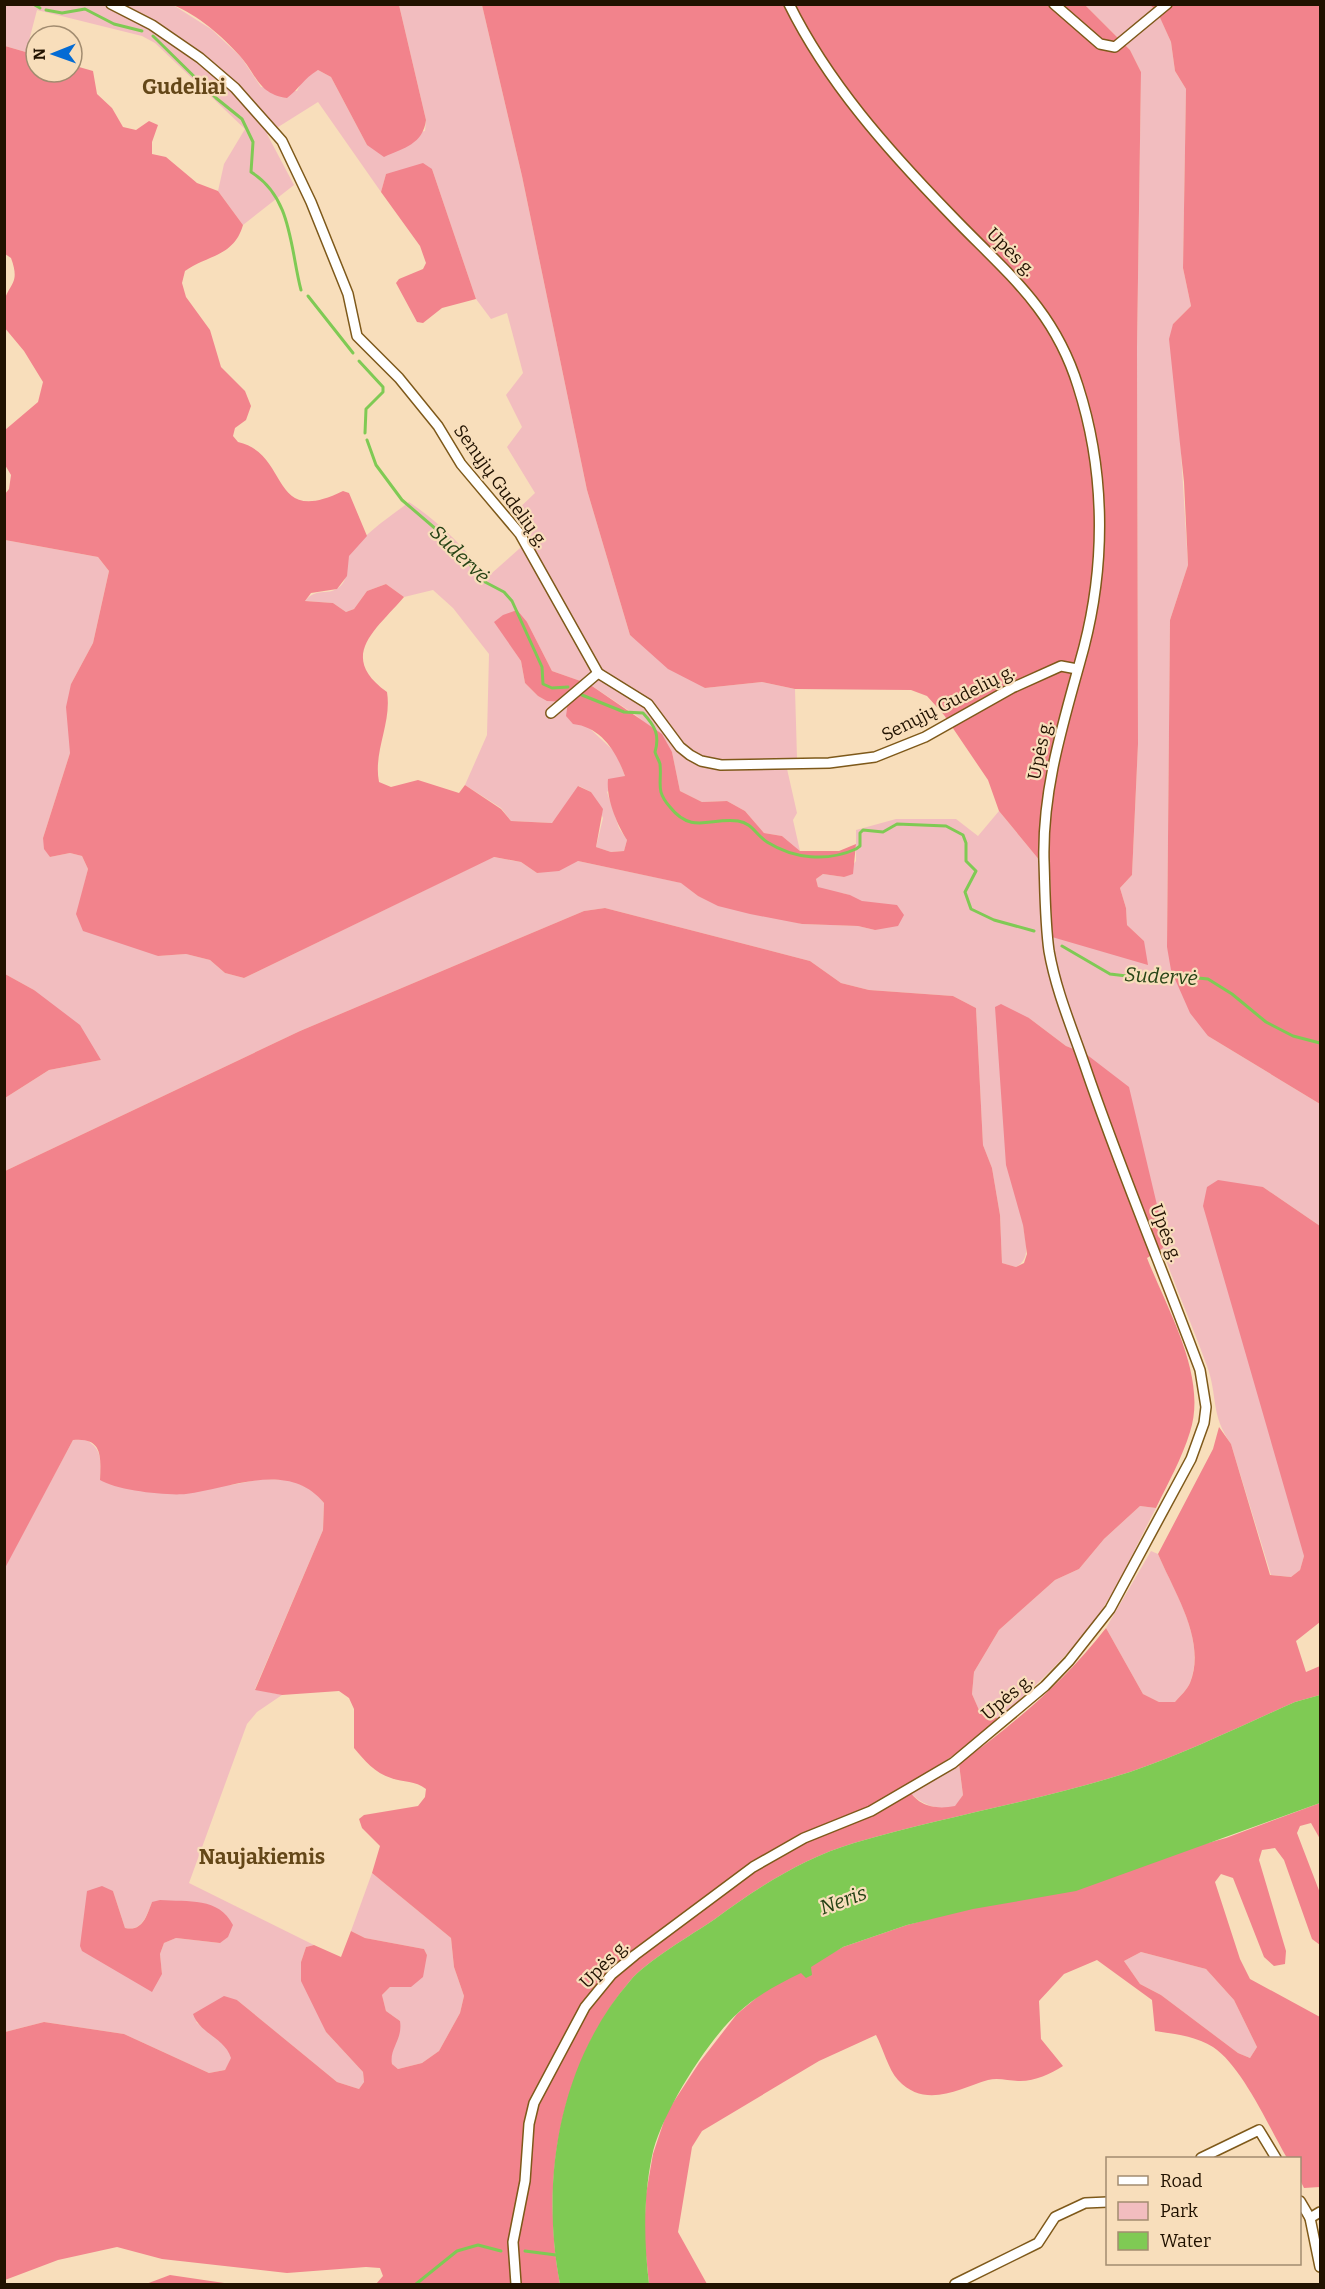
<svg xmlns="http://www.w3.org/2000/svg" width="1325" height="2289" viewBox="0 0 1325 2289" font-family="Bitter,serif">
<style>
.green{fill:#f2bdbf;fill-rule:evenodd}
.forest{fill:#f2838c;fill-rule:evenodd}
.water{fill:#7fca54}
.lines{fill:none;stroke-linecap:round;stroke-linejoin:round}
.stream{stroke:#7fca54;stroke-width:3}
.minor-casing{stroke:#7e591a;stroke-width:12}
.minor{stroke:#fff;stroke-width:9}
.labels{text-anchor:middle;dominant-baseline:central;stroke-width:4.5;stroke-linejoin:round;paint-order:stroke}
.street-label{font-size:18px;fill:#211200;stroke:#f8debb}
.water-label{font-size:20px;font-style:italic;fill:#264315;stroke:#f8debb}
.quarter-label{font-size:21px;font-weight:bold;fill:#644718;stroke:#f8debb}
</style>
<rect width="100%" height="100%" fill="#f8debb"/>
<g class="green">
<path d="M4 5H173L211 29 241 57 261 87 297 91 303 79 318 70 331 77 367 145 425 131 426 120 399 5H482L522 176 587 490 630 635 705 688 762 682 795 689 797 758 785 760 797 813 793 820 800 851 782 836 764 833 745 811 727 801 702 802 680 791 672 752 637 716 589 684 552 671 527 622H495L521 661 525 683 538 696 547 700 568 702 587 726 616 753 625 776 607 792 619 828 627 840 624 851 611 852 596 847 603 818 591 792 579 786 552 823 511 821 501 808 465 785 487 735 489 654 453 608 433 590 404 597 386 584 367 591 354 609 346 612 333 603 305 601C316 587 327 596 338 588 351 579 343 565 350 554 364 533 390 517 409 502 439 522 463 546 485 574L492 573 528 541 513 514 535 493 507 447 522 427 506 395 523 373 507 313 491 319 476 299 432 169 386 174 381 192 318 102 267 134 294 185 243 225 218 191 224 164 245 129 155 43 142 36 37 10 26 52 5 46Z"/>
<path d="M1085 5H1150L1157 10 1171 42 1175 71 1186 89 1183 268 1191 306 1173 324 1188 565 1170 620 1167 947 1208 1036 1320 1104V1226L1263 1187 1304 1556 1300 1570 1291 1577 1271 1575 1231 1444C1210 1414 1218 1396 1207 1366 1193 1327 1176 1289 1162 1249L1166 1243 1086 1054 1066 1046 1029 1018 1023 1225C1025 1241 1032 1258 1016 1267L1002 1263 1000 1215 992 1168 983 1145 976 1008 953 996 869 990 841 983 810 961 605 908 584 911 300 1031 5 1171V1098L49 1070 101 1060 34 990 5 974V540L98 557 109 571 93 643 71 684 70 753 43 838 50 857 70 853 82 856 88 869 77 914 158 956 186 954 210 960 225 973 244 978 493 857 521 862 537 873 578 861 682 883 698 896 802 924 858 926 875 930C867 912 863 897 842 893 833 892 826 892 818 887L816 879 823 874 844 877 856 861V830L896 819H956L978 836 999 811 1050 873 1052 937 1144 941 1127 925 1126 908 1120 888 1132 875 1138 744 1137 347 1141 72 1130 50Z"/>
<path d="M84 1439C103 1448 101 1461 100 1480L231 1485 262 1479 291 1480 314 1491 324 1503 323 1530 255 1689 282 1695 257 1712 247 1724 189 1883 314 1945 306 1947 301 1962 326 2032 363 2072 364 2082 359 2089 337 2082 237 2000 196 2022 228 2048 232 2058 225 2070 209 2073 124 2034 44 2022 5 2032 4 1568 73 1440ZM87 1891H113L125 1928C142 1932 147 1915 152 1902L220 1943 176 1938 164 1943 160 1954 162 1974Z"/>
<path d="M1140 1506 1156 1508C1139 1540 1124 1574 1105 1605 1077 1649 1037 1684 999 1719L979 1710 972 1694 974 1672 999 1630 1055 1580 1079 1569 1104 1539Z"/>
<path d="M1151 1551 1158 1554C1174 1591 1207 1641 1190 1683 1187 1690 1180 1696 1175 1702H1159L1143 1694 1106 1628Z"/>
<path d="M959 1764 963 1795 955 1807C936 1810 925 1806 910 1793Z"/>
<polygon points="372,1873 451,1938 454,1967 464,1996 460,2013 439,2051 422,2063 398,2069 392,2064 390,2056 400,2021 386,2011 382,1995 390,1987 411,1987 427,1955 424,1949 365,1938 351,1931"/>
<polygon points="1141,1952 1206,1969 1234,2000 1257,2047 1250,2058 1238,2053 1161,1995 1140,1984 1124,1961"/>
</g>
<g class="forest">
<path d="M173 5H399L426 120C423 144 404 148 384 157L367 145 331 77 318 70C303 79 300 88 287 98 258 94 257 75 240 56 222 36 198 15 173 5Z"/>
<polygon points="482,5 1085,5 1130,50 1141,72 1137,347 1138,744 1132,875 1120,888 1126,908 1127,925 1144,941 1148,965 1052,937 1050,873 999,811 988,780 944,715 927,696 911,690 795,689 762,682 705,688 668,669 630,635 587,490 522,176"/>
<polygon points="1150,5 1320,5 1320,1104 1208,1036 1190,1013 1171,970 1167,947 1170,620 1188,565 1184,482 1169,339 1173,324 1191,306 1183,268 1186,89 1175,71 1171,42 1157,11"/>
<path d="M5 46 36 55V72H72V65L93 71 97 94 112 108 123 127 136 130 149 121 158 125 152 142V154L166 157 197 183 218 191 243 225C234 257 207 255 185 271L182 283 186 297 210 330 221 367 245 391 251 406 246 420 235 428 233 436 238 442C291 454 268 528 343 491L349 493 367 536 349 556 347 576 337 589 311 593 305 601 333 603 346 612 354 609 367 591 386 584 404 597C376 630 337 656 387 692 392 723 373 751 379 782L391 787 418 780 459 793 465 785 501 809 511 821 552 823 578 786 591 792 603 809 596 847 611 852 624 851 627 840C617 824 606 799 608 779L625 776C616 751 601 727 573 724L566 716 568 702 547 701 538 696 525 683 521 661 494 622 503 615 517 610 527 622 552 671 589 684 662 734 672 752 680 791 702 802 727 801 745 811 764 833 782 836 800 851H839L856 844 853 874 844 877 823 874 816 879 818 887 850 895 862 901 897 905 904 915 898 926 875 930 858 926 802 924 750 914 718 906 698 896 681 883 578 861 559 871 537 873 521 862 494 857 244 978 225 973 210 960 186 954 158 956 83 931 76 914 88 869 82 856 70 853 50 857 44 849 43 838 70 753 66 707 71 684 93 643 109 571 98 557 5 540V494L9 489 11 475 5 465V430L38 402 43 382 24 351 4 327C4 319 3 310 4 303 8 283 21 285 11 258L5 254Z"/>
<polygon points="423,163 432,169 476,299 442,308 423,323 417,322 396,283 399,279 423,269 426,263 420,246 381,192 386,174"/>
<path d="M605 908 810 961 841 983 869 990 953 996 976 1008 983 1145 992 1168 1000 1215 1002 1263 1016 1267 1024 1263 1027 1254 1023 1225 1006 1165 995 1007 1001 1004 1029 1018 1066 1046 1086 1054 1129 1087 1166 1243 1162 1249 1147 1258C1167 1309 1208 1377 1190 1432 1182 1458 1168 1483 1156 1508L1140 1506 1104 1539 1079 1569 1055 1580 999 1630 974 1672 972 1694 979 1710 999 1719 954 1755 907 1786C916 1806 935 1810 955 1806L963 1795 959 1764C1015 1723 1063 1683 1106 1628L1143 1694 1159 1702H1175C1180 1696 1187 1690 1190 1683 1207 1641 1174 1592 1158 1554L1213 1449 1219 1427 1231 1444 1270 1575 1291 1577 1300 1570 1304 1556 1203 1206 1207 1187 1218 1180 1263 1187 1320 1226V1622L1296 1641 1306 1672 1320 1666V1695L1295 1702C1241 1726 1186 1753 1130 1772 1039 1801 945 1816 854 1843 803 1858 757 1888 715 1919 693 1934 645 1962 630 1981 560 2064 540 2180 560 2284H376L383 2276 380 2268 366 2267 287 2273 162 2259 117 2247 58 2260 5 2280V2032L44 2022 124 2034 209 2073 225 2070 231 2058C225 2038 200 2034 193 2014L224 1996 237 2000 337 2082 359 2089 364 2082 363 2072 326 2032 301 1981V1962L306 1947 314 1945 341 1957 351 1931 365 1938 424 1949 427 1955 423 1977 411 1987H390L382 1995 386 2011 400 2021C403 2040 389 2048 392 2064L398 2069 422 2063 439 2051 460 2013 464 1996 454 1967 451 1938 372 1873 380 1846 362 1828 359 1819 364 1815 418 1806 425 1797 426 1789C415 1780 404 1783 391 1778 375 1773 364 1760 354 1748V1709L349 1698 339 1691 282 1695 255 1690 323 1530 324 1503C289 1460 232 1488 186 1494 166 1496 116 1490 100 1480 101 1457 103 1437 73 1440L5 1568V1171L300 1031 584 911Z"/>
<polygon points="5,974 34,990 80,1025 101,1060 49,1070 5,1098"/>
<path d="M1320 1803V1839L1311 1823 1300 1826 1297 1833 1320 1893V1945L1312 1939 1284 1860 1275 1848 1262 1850 1259 1860 1286 1951 1285 1964 1274 1966 1264 1957 1233 1878 1221 1874 1215 1882 1240 1959 1250 1979 1320 2017V2187L1304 2188 1300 2180V2158H1287C1269 2127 1242 2066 1213 2047 1196 2036 1174 2034 1155 2031L1152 2000 1097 1960 1064 1974 1039 2001 1041 2039 1063 2066C1050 2074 1036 2081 1020 2081 1010 2081 998 2077 988 2080 960 2088 926 2110 898 2080 888 2069 883 2048 876 2035L819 2061 702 2131 692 2147 678 2232 707 2284H649L644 2236 646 2194 653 2154 667 2112 699 2063 737 2014 767 1989 843 1947 907 1925 1226 1838ZM1141 1952 1206 1969 1234 2000 1257 2047 1250 2058 1238 2053 1161 1995 1140 1984 1124 1961Z"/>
<path d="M102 1886 113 1891 125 1928C143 1932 147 1915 152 1902L160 1900C188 1902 219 1897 233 1925L228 1937 220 1943 176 1938 164 1943 160 1954 162 1974 152 1992 82 1951 80 1946 87 1891Z"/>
<polygon points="170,2275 231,2284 146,2284"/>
</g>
<path class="water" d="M1320 1695V1803L1076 1891 973 1909 907 1925 843 1947 811 1967 812 1975 806 1978 801 1973C778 1984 758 1995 739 2012 708 2039 660 2116 652 2156 643 2200 644 2241 649 2284H560C540 2180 559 2063 630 1981 645 1962 693 1934 715 1919 757 1888 803 1858 854 1843 945 1816 1039 1801 1130 1772 1186 1753 1241 1726 1295 1702Z"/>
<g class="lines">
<g class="stream">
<polyline points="33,4 40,8"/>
<polyline points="46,10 62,13 85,9 114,24 142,31"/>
<path d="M153 36 216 98 242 119 253 142 251 172C292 197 290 248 301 290"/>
<polyline points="308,296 353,353"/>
<polyline points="359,361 383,387 383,392 366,409 365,433"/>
<polyline points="367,440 376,465 402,500 451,542 485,582 504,592 512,601 542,667 543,684 552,688 568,687"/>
<path d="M582 695 624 712 643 713C655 726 660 735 655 752 656 756 659 760 660 764 662 784 655 790 670 807 692 835 711 817 738 821 752 823 756 835 767 842 794 859 827 862 856 849L860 846V833L863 830 883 832 897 824 946 826 963 835 966 843V861L976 871 965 892 971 909 994 920 1034 931"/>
<polyline points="1062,946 1110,974 1135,977 1158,974 1208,979 1232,994 1266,1022 1293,1036 1320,1043"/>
<polyline points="525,2251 556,2255"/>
<polyline points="416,2284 457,2251 478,2245 501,2251"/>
</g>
<g class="minor-casing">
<g id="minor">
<polyline points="111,4 152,25 200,58 235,88 282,141 311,202 348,294 357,336 399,378 438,426 461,464 520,534 598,673 648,704 680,747 690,755 701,761 721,765 829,763 875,757 925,737 1012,688 1061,666 1077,669"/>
<polyline points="1054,4 1100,44 1115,47 1167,4"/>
<polyline points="551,713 598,673"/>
<polyline points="1201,2158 1259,2130 1276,2158"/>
<polyline points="1300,2201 1310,2218 1320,2267"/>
<polyline points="1310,2218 1320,2212"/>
<path d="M516 2284 513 2242 525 2181 529 2124 534 2103 585 2007 612 1974 635 1955 753 1867 804 1838 871 1811 953 1763 1045 1686 1069 1661 1110 1609 1191 1459 1204 1423 1206 1407 1200 1370C1162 1268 1120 1169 1085 1066 1072 1028 1056 991 1049 951 1045 922 1045 890 1044 861 1042 786 1065 718 1084 647 1106 562 1105 470 1078 386 1053 306 1004 271 949 213 888 150 828 83 789 4"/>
<polyline points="955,2284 1038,2243 1055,2217 1085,2203 1108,2202"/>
</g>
</g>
<use href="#minor" class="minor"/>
</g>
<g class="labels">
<g class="street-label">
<text transform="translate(1011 252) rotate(45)">Upės g.</text>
<text transform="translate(501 486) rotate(54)">Senųjų Gudelių g.</text>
<text transform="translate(948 703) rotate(-27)">Senųjų Gudelių g.</text>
<text transform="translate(1040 750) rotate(-78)">Upės g.</text>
<text transform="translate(1166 1233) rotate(69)">Upės g.</text>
<text transform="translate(1007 1697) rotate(-40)">Upės g.</text>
<text transform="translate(604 1964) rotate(-45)">Upės g.</text>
</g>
<g class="water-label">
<text transform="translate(460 554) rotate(44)">Sudervė</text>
<text transform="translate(1161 976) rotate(3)">Sudervė</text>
<text transform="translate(843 1900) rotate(-20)">Neris</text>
</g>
<g class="quarter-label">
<text x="184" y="87">Gudeliai</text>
<text x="262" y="1857">Naujakiemis</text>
</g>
</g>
<rect width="1325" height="2289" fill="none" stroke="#211200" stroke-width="12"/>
<rect x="1106" y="2157" width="195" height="108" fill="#f8debb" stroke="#a28c70" stroke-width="1.5"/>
<rect x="1118" y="2176" width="30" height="9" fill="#ffffff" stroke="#a28c70" stroke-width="1.5"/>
<text x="1160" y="2187" font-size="18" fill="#211200">Road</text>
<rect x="1118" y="2202" width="30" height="18" fill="#f2bdbf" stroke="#a28c70" stroke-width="1.5"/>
<text x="1160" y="2217" font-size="18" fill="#211200">Park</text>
<rect x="1118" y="2232" width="30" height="18" fill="#7fca54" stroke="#a28c70" stroke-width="1.5"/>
<text x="1160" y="2247" font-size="18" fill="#211200">Water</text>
<g transform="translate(54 54) rotate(269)"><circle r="28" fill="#f8debb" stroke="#a28c70" stroke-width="1.5"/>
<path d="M0-4.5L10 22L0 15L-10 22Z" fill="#046bd4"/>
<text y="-9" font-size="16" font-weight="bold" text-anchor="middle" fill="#211200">N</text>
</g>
</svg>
